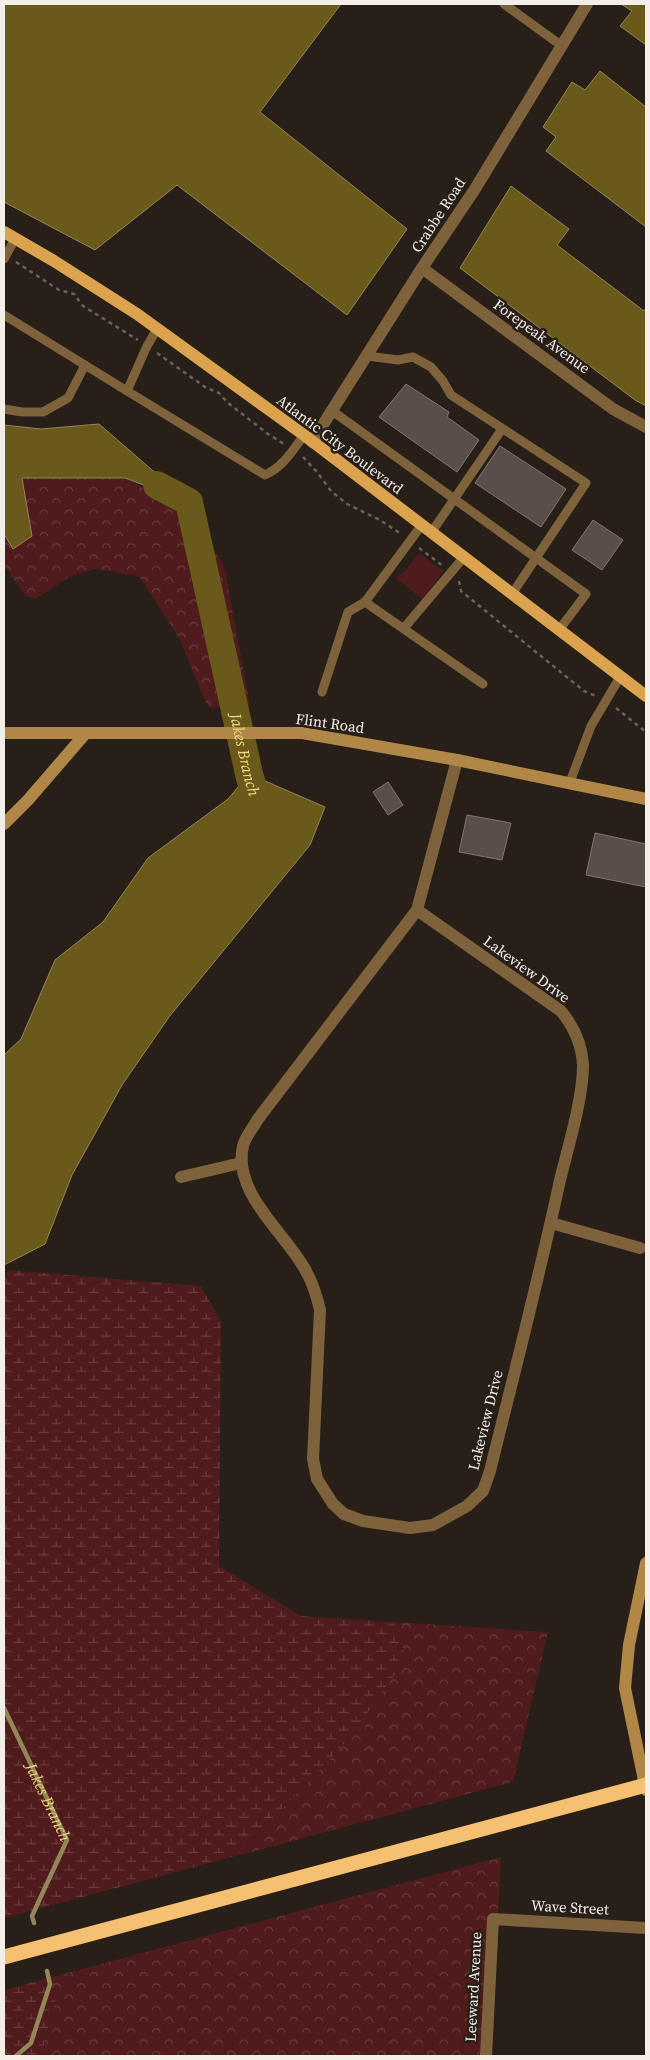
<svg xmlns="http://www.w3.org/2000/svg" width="650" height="2060" viewBox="0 0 650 2060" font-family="'Source Serif 4',serif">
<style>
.green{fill:#4f1b1c}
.forest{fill:url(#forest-crowns)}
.wetland{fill:url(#wetland-marsh)}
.water{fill:#69591a;stroke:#938658}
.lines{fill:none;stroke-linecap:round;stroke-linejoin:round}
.stream{stroke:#938658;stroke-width:4.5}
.river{stroke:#69591a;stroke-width:28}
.building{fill:#5a4e4a;stroke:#837671}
.path{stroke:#69625b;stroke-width:2.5;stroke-dasharray:4 4;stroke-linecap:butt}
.lane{stroke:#7d623c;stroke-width:9}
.street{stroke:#7d623c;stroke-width:12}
.secondary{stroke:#b18747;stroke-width:12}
.primary{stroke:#dba34e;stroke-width:12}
.highway{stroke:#f6c072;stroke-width:15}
.labels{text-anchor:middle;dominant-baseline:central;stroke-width:5;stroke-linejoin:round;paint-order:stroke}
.street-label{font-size:15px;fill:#f4eee9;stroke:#271f18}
.water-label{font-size:16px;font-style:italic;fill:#f1d77f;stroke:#271f18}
</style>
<defs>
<pattern id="forest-crowns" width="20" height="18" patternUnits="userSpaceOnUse" patternTransform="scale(1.25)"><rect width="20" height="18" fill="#4f1b1c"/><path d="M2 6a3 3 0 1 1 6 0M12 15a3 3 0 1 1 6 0" fill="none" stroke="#693c3d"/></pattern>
<pattern id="wetland-marsh" width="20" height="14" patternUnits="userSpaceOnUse" patternTransform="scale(1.25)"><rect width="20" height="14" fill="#4f1b1c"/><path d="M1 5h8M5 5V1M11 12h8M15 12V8" fill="none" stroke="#693c3d"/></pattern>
</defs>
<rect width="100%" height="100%" fill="#271f18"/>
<polygon class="green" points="419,553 443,571 423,599 395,578 406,570"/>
<g class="forest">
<polygon points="21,478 125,478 189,514 224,565 250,705 211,708 206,703 180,640 139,576 96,569 72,575 36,599 26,596 4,566 4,534 13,549 32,535"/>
<polygon points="393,1622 548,1632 513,1782 236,1856 347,1741 407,1658"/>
<polygon points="501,1857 491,2056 41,2056 56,1999 41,1980"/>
</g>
<g class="wetland">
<polygon points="8,1270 201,1286 221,1322 219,1566 301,1616 393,1622 407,1658 347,1741 236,1856 4,1918 4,1275"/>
<polygon points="41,1980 56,1999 41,2056 4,2056 4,1990"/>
</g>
<g class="water">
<polygon points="4,4 341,4 260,112 407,229 347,315 177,185 95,250 4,202"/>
<polygon points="621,4 646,4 646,45 620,26 632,11"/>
<polygon points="600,71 646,107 646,227 546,151 556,137 543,127 572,82 585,90"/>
<polygon points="511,186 569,229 557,245 644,311 646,308 646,406 635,400 460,268"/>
<polygon points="99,424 189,502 125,478 22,478 32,536 13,549 4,534 4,425 41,429"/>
<polygon points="249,774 325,807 310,845 169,1017 122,1085 72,1175 45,1244 4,1265 4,1055 21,1039 55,960 103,922 148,858 228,799"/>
</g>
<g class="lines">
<g class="stream">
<path id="s1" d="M4 1708 67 1840 32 1916 34 1923"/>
<polyline points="16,2056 31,2043 50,1984 47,1971"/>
</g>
<path class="river" id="s2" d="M157 485 189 502 249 774 259 810"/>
</g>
<g class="building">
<polygon points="406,384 449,412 447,417 479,440 457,472 379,417"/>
<polygon points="500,446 566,489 541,527 475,483"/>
<polygon points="593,520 623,540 602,570 572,550"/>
<polygon points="388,782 403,805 388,815 373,792"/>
<polygon points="467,815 511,823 502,860 459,852"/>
<polygon points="595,833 646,844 646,887 586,875"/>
</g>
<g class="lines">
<g class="path">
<polyline points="16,262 59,290 74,294 83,306 138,340"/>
<polyline points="157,353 205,387 219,393 228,403 268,434 284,444"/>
<polyline points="303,457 317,472 331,491 347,504 380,520 401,534"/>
<polyline points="419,548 443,566"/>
<polyline points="459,581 461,591 584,691 596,696"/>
<polyline points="616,708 646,732"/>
</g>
<g class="lane">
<polyline points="504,4 562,46"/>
<polyline points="4,259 15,239"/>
<polyline points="4,315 127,391"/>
<path d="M157 329 147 346 127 391 265 475C283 467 293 450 304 435"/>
<polyline points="367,356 398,360 413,357 431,367 443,381 451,395 586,483 512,594"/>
<polyline points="4,409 22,412 43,412 68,398 85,365"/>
<polyline points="331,410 586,594 559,630"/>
<polyline points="431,533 502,429"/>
<polyline points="365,602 421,526"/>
<polyline points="404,628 464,557"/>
<polyline points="322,692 348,612 365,602 483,684"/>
<polyline points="570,782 591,726 620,677"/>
</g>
<g class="street">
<polyline points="422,268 613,409 646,427"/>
<polyline points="312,442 422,268 475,189 587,4"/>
<path d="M417 910 561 1011C574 1027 582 1044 583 1065 583 1099 568 1147 560 1180 539 1278 514 1374 490 1471L483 1491 467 1506 433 1525 410 1528 363 1521 344 1514 333 1504 317 1479 313 1459 320 1310C317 1297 313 1284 307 1273 288 1235 232 1194 243 1146 245 1137 253 1128 258 1119L417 910 457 760"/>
<polyline points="181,1177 241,1163"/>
<polyline points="551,1223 640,1248"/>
<polyline points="486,2056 493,1919 646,1928"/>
</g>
<g class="secondary">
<polyline points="4,733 302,733 457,760 646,799"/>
<polyline points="4,824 28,800 85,734"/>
<polyline points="646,1563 629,1645 625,1688 646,1790"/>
</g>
<polyline class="primary" points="4,232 54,261 137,314 304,435 646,696"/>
<polyline class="highway" points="4,1957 646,1785"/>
</g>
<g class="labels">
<g class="street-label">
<text transform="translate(438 215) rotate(-57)">Crabbe Road</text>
<text transform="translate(542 336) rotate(36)">Forepeak Avenue</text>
<text transform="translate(340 444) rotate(37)">Atlantic City Boulevard</text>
<text transform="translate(330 723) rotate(8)">Flint Road</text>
<text transform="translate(527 969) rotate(36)">Lakeview Drive</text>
<text transform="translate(485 1420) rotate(-76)">Lakeview Drive</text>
<text transform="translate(570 1907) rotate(3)">Wave Street</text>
<text transform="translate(473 1987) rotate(-87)">Leeward Avenue</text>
</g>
<g class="water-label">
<text stroke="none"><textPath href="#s2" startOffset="295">Jakes Branch</textPath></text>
<text stroke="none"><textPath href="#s1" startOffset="104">Jakes Branch</textPath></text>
</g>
</g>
<rect width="650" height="2060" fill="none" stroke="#f4eee9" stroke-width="10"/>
</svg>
